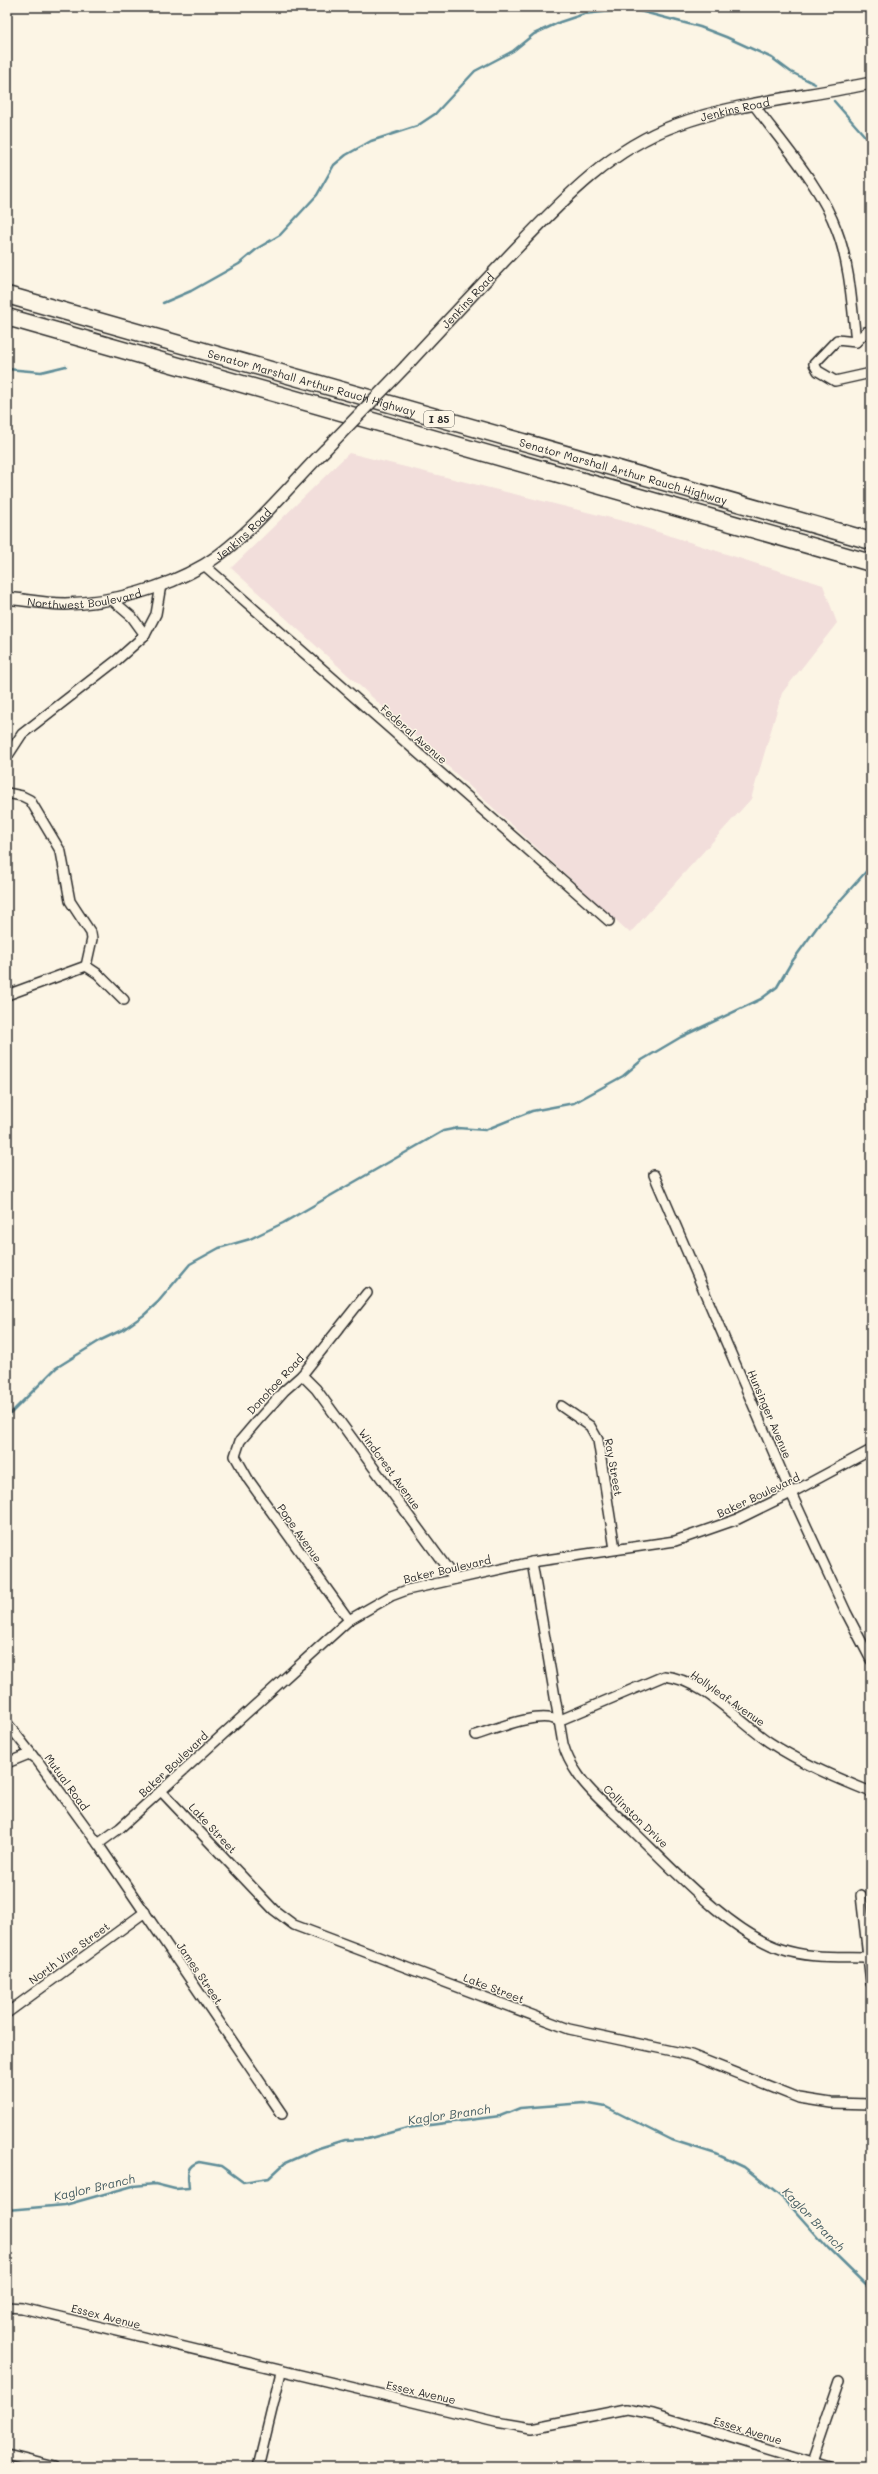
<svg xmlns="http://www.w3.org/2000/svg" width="878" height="2474" viewBox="0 0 878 2474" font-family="Mali,sans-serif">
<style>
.built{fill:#f2dedb}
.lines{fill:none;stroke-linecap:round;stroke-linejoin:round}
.stream{stroke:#5f8d98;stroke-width:2.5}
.minor-casing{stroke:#2b2b2b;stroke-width:12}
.tertiary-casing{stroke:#2b2b2b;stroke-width:14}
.motorway-casing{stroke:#2b2b2b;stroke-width:19}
.minor{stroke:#fcf5e5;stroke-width:9}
.tertiary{stroke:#fcf5e5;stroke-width:11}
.motorway{stroke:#fcf5e5;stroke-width:16}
.tertiary-bridge-casing{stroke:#2b2b2b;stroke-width:14;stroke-linecap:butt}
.tertiary-bridge{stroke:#fcf5e5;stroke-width:11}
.labels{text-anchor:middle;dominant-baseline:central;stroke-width:3;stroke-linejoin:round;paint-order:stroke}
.shield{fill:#fcf5e5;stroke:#6a6863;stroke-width:1}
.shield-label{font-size:10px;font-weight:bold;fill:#2b2b2b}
.street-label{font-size:11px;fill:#2b2b2b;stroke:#fcf5e5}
.water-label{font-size:12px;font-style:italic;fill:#455c61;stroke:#fcf5e5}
</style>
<rect width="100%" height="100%" fill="#fcf5e5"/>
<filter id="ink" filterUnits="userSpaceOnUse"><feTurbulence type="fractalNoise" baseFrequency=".025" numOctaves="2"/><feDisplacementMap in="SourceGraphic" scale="8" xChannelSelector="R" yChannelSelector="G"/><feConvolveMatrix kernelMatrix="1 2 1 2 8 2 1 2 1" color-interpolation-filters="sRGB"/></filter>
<g filter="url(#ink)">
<polygon class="built" points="349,453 627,522 823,585 837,623 782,693 751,799 630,933 231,568"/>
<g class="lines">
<g class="stream">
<polyline points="834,101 871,143"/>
<polyline points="163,303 191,291 239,264 258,248 280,235 317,195 334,165 346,155 371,141 417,126 435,114 475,71 513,51 534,34 560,22 584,14 632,9 700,27 726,37 772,58 791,72 815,84"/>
<polyline points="7,369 41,372 66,366"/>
<polyline points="7,1417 56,1368 101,1340 124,1329 144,1315 158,1302 190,1264 219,1248 250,1239 283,1223 443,1131 458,1128 485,1130 532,1111 574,1103 623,1076 642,1060 681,1037 761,999 777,987 791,963 820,923 871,866"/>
<path d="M7 2210 65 2205 133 2186 155 2184 175 2189 189 2188C188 2175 185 2166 199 2162L221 2166 243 2182 269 2178 285 2163 319 2148 345 2140 367 2139 407 2128 500 2116 520 2108 584 2103 606 2107 672 2140 716 2154 744 2167 785 2200 828 2248 871 2290"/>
</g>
<g class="minor-casing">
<g id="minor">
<path d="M754 105C782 143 821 186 837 231 850 265 852 306 856 342"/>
<polyline points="871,331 866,332 856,342 837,340 814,364 818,371 835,381 871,373"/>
<polyline points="204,565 609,921"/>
<polyline points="111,599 132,617 145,635"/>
<polyline points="7,757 22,734 117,660 145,635 156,614 161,585"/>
<polyline points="7,793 22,796 30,800 61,852 70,901 91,933 92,939 86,966"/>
<polyline points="7,995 86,966 98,974 124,1000"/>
<polyline points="654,1175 791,1493 846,1612 871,1660"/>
<polyline points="302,1375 316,1389 455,1579"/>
<polyline points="561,1406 590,1426 598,1440 615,1549"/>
<path d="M532 1562 563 1744C566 1755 572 1766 579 1776 592 1795 612 1810 628 1826 668 1864 729 1932 781 1949 810 1959 841 1956 871 1957"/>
<polyline points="349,1620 248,1479 235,1456 240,1441 257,1421 284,1391 302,1375 367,1293"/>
<polyline points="7,1723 33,1756"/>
<path d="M476 1735C495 1729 541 1710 558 1721L664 1676C702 1679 738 1721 769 1742 801 1763 836 1778 871 1792"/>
<polyline points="7,1763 29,1754 37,1760 98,1844 282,2114"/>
<polyline points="161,1791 274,1910 294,1925 569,2029 691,2055 799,2098 831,2103 871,2104"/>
<polyline points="98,1844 120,1828 349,1620 391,1596 407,1590 532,1562 675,1541 738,1519 791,1493 871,1450"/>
<polyline points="861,1895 871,1983"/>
<polyline points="7,2013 145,1912"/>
<polyline points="7,2307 22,2308 496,2422 532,2428 626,2409 653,2414 828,2467"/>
<polyline points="7,2455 55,2467"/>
<polyline points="812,2462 840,2380"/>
<polyline points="258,2467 281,2372"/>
</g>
</g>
<g class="tertiary-casing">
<g id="tertiary">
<path id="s1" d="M406 366C439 330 473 294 507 258 557 206 607 150 676 125 738 102 806 97 871 83"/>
<path id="s2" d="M7 598C26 600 45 604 65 604 112 603 163 589 204 565 245 541 291 484 325 450"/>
</g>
</g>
<g class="motorway-casing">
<g id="motorway">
<path id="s3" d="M7 295 871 541"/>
<polyline points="7,317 871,563"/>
</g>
</g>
<use href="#minor" class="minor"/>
<use href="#tertiary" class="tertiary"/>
<use href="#motorway" class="motorway"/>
<g class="tertiary-bridge-casing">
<polyline id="tertiary-bridge" points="325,450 406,366"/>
</g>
<use href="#tertiary-bridge" class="tertiary-bridge"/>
</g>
</g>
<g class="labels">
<rect class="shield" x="424" y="411" width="30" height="16" rx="3"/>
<g class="shield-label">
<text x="439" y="419">I 85</text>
</g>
<g class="street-label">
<text stroke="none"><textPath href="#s1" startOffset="426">Jenkins Road</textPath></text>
<text stroke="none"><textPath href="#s1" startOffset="90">Jenkins Road</textPath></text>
<text stroke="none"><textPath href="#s3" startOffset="317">Senator Marshall Arthur Rauch Highway</textPath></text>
<text stroke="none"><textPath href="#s3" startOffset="641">Senator Marshall Arthur Rauch Highway</textPath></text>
<text stroke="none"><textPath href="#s2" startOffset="254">Jenkins Road</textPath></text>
<text stroke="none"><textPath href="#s2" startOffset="78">Northwest Boulevard</textPath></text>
<text transform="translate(414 734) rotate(41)">Federal Avenue</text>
<text transform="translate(275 1384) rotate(-47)">Donohoe Road</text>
<text transform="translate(770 1414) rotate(67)">Hunsinger Avenue</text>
<text transform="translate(614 1467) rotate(80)">Ray Street</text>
<text transform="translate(390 1469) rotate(54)">Windcrest Avenue</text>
<text transform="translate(758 1495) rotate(-25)">Baker Boulevard</text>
<text transform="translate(300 1533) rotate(55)">Pope Avenue</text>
<text transform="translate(447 1569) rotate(-13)">Baker Boulevard</text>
<text transform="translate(728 1698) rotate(35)">Hollyleaf Avenue</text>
<text transform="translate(173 1764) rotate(-43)">Baker Boulevard</text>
<text transform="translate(67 1782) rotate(54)">Mutual Road</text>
<text transform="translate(636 1816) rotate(44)">Collinston Drive</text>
<text transform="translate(213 1828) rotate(47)">Lake Street</text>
<text transform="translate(69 1953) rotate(-36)">North Vine Street</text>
<text transform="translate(200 1973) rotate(56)">James Street</text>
<text transform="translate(494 1988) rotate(21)">Lake Street</text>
<text transform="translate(106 2316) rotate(14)">Essex Avenue</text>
<text transform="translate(421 2392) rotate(13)">Essex Avenue</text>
<text transform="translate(748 2430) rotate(17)">Essex Avenue</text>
</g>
<g class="water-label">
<text transform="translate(449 2114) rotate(-8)">Kaglor Branch</text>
<text transform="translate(94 2187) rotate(-13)">Kaglor Branch</text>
<text transform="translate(814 2219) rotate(46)">Kaglor Branch</text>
</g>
</g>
<rect width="878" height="2474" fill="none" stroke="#fcf5e5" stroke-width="24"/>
<rect x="12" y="12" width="854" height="2450" fill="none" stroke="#2b2b2b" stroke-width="1.5" filter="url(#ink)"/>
</svg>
